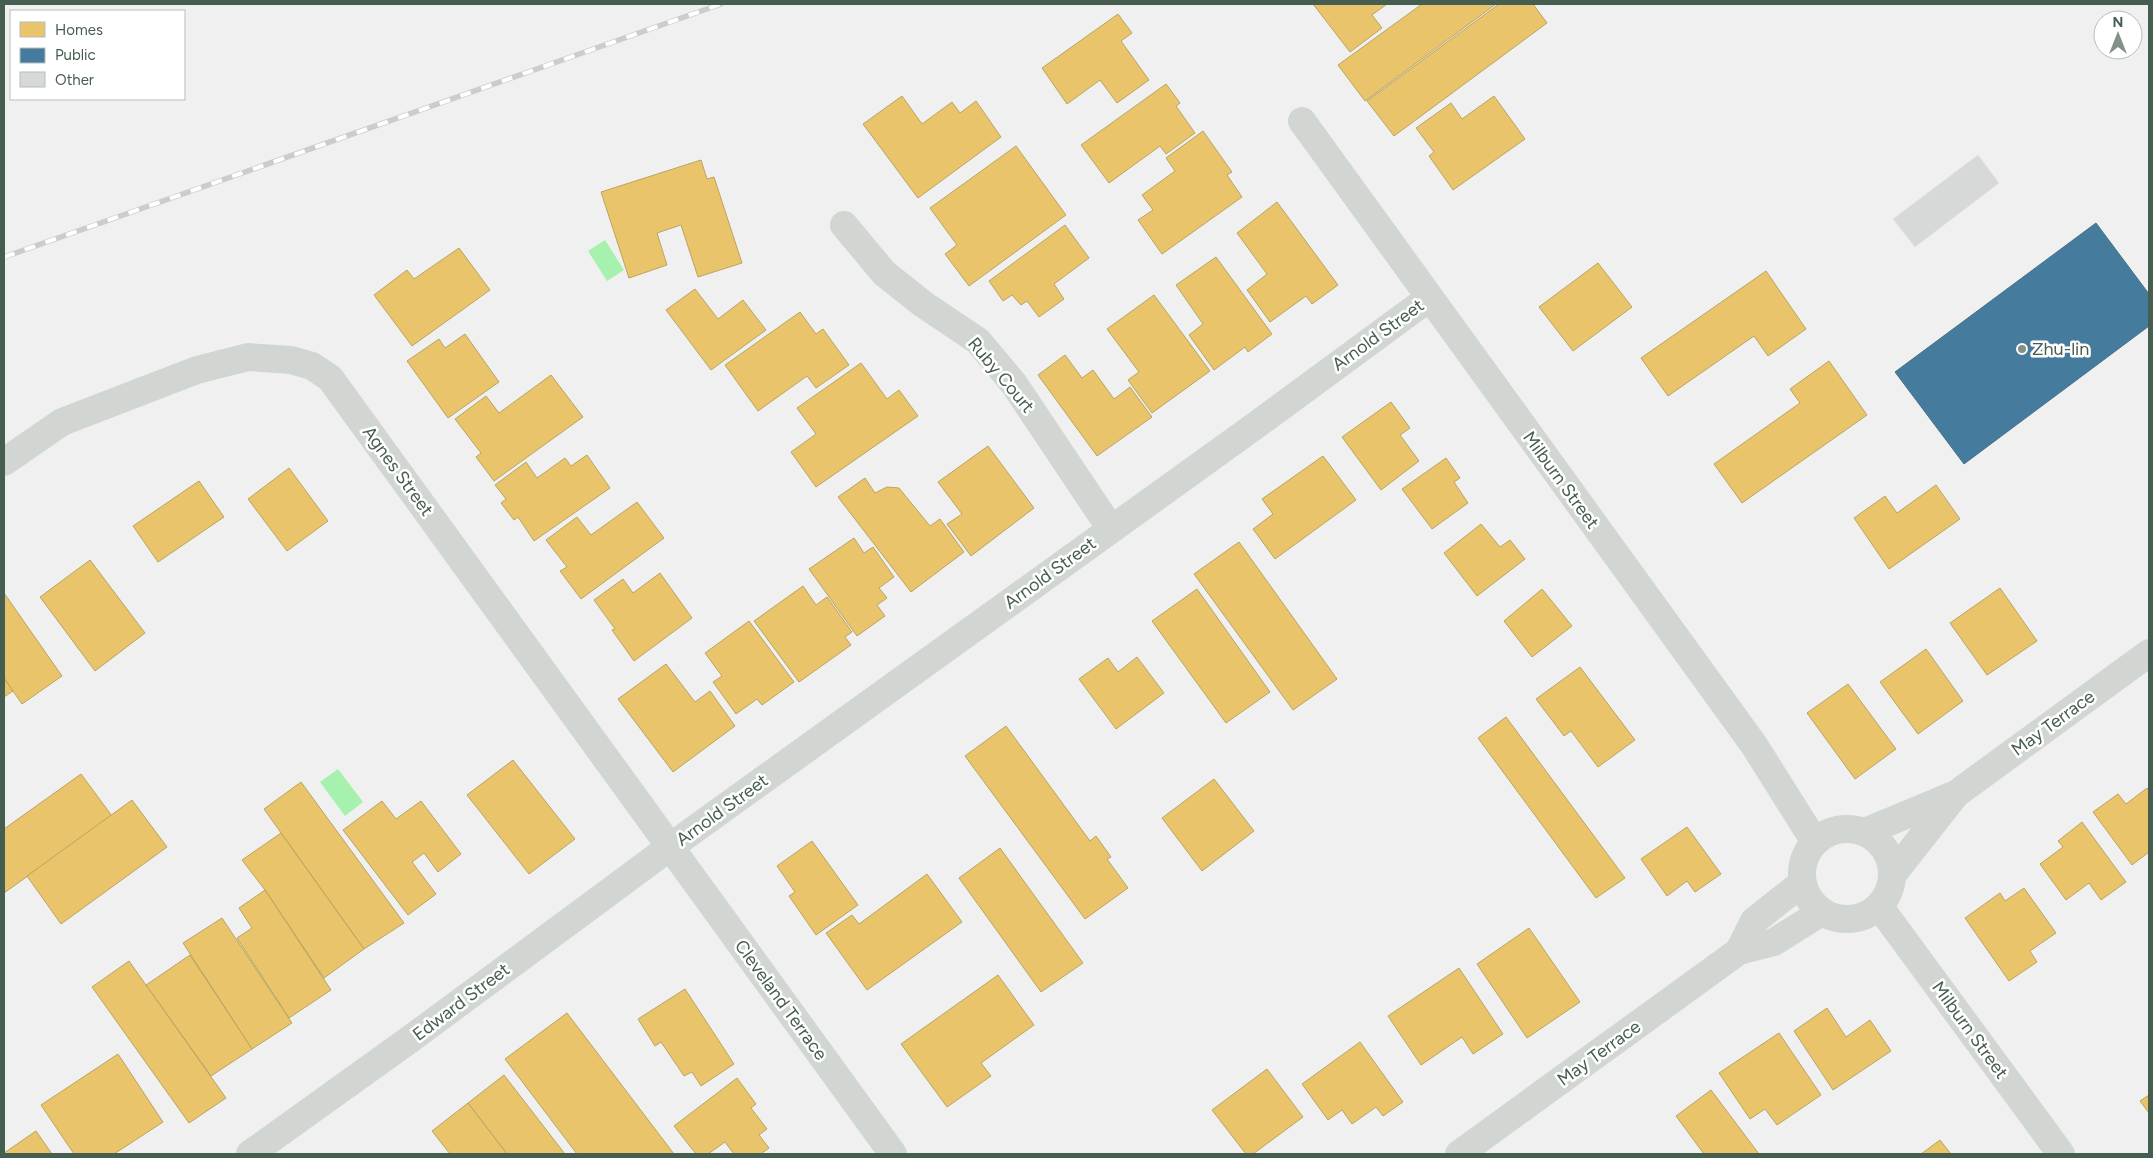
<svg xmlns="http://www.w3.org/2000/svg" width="2153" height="1158" viewBox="0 0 2153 1158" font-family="Figtree,sans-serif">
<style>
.water{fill:#a6f1ad}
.homes{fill:#e9c46a;stroke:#b8a562}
.public{fill:#457b9d;stroke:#457286}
.building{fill:#d6d9d7;stroke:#e2e3e3}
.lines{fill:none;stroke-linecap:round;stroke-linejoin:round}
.minor{stroke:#d1d6d2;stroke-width:28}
.rail-casing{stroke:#c9cdcb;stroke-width:5.5}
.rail{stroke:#fff;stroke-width:4;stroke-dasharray:11;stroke-linecap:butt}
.poi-dot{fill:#829188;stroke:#fff;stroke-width:2}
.labels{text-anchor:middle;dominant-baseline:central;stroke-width:5;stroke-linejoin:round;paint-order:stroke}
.street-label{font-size:18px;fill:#465e4f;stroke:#fff}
.poi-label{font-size:18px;fill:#465e4f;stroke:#fff;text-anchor:start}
</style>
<rect width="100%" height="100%" fill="#f1f0f1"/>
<g class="water">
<polygon points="605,240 624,270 607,281 588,251"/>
<polygon points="338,769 363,802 345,816 320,782"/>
</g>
<g class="homes">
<polygon points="1313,4 1387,4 1372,15 1382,28 1350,52"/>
<polygon points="1422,4 1496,4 1365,101 1338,65"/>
<polygon points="1499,4 1533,4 1547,23 1394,136 1367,101"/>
<polygon points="1118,14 1132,33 1121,41 1149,80 1117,103 1100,80 1067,104 1042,68"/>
<polygon points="1166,84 1180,103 1176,106 1195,133 1166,154 1160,146 1109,183 1081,145"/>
<polygon points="902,96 922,124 952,102 960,113 976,101 1001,137 918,198 863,124"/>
<polygon points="1494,96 1525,139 1453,190 1429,156 1434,152 1416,128 1451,103 1462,119"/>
<polygon points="1203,131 1232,172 1227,175 1242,197 1162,254 1138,220 1153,210 1142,195 1175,171 1166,158"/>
<polygon points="1016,146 1066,215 969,286 945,254 957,245 930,208"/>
<polygon points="701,160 707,179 714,177 742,263 698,277 681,225 657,233 667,265 629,278 601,192"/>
<polygon points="1277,202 1338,285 1312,304 1306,296 1270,322 1247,290 1267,274 1237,233"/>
<polygon points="1065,225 1089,258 1054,284 1064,299 1039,317 1027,301 1021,305 1012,295 1003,301 989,281"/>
<polygon points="459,248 490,290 412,346 374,295 407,270 414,279"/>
<polygon points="1216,257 1272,334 1248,352 1245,347 1214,370 1189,335 1203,324 1176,285"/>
<polygon points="1598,263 1632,307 1573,351 1539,307"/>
<polygon points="1766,271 1806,329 1768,356 1754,336 1668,396 1641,358"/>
<polygon points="695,289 718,319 743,300 766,330 711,370 666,310"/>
<polygon points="1154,295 1210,371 1152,413 1128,380 1139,372 1107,329"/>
<polygon points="800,312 816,334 823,329 849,365 816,388 807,376 758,411 725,365"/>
<polygon points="465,334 499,382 448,418 407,361 439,339 445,348"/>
<polygon points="1065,355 1082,378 1093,370 1114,399 1130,387 1152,417 1097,456 1038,375"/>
<polygon points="1829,361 1867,415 1742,503 1714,464 1800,403 1790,389"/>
<polygon points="861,363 887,399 899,390 918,416 816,487 791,452 816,434 797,408"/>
<polygon points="551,375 583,417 494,481 476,457 481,453 455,419 486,396 499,413"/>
<polygon points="1391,402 1410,428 1400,435 1419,461 1381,490 1342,437"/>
<polygon points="988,446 1034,508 971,556 947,524 962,514 938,482"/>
<polygon points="587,455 610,488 534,541 518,517 514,520 501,503 506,499 495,485 526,462 537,478 565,458 571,466"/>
<polygon points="1323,456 1356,500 1275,559 1253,529 1273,514 1262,499"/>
<polygon points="1446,458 1460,478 1454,482 1468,503 1432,529 1402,489"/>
<polygon points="289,468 328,521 287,551 248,499"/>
<polygon points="865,478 875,493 887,487 899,488 930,526 940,519 964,552 911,592 838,497"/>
<polygon points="199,481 224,517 158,562 133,526"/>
<polygon points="1936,485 1960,519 1889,569 1854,518 1885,496 1897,513"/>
<polygon points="637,502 664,538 581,599 560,571 567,567 546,540 577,517 591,535"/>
<polygon points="1481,524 1500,547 1510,540 1525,559 1477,596 1444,553"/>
<polygon points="854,538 864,553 873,547 894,577 879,588 887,598 877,605 885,616 857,636 809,569"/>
<polygon points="1239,542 1337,679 1293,710 1194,574"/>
<polygon points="90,560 145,633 95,671 40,597"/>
<polygon points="660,573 692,618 634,661 612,630 615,629 594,600 623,579 633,593"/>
<polygon points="803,586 816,605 827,597 852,632 845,637 851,645 799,682 754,621"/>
<polygon points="2000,588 2037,641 1987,675 1950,623"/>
<polygon points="1197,589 1270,692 1226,723 1152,621"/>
<polygon points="1542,589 1572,626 1532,657 1504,621"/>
<polygon points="4,593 62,676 22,704 4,678"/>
<polygon points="749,621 794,682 762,705 757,699 736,714 713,682 722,676 705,653"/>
<polygon points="1926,649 1963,701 1918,734 1880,682"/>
<polygon points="1137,657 1164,693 1116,729 1079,679 1108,658 1118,672"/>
<polygon points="666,664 695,702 710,691 735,726 673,772 618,699"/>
<polygon points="1580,667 1635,740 1598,767 1571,731 1564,736 1536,699"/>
<polygon points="4,678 13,691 4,697"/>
<polygon points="1848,684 1896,749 1855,779 1807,713"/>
<polygon points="1506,717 1625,878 1596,898 1478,738"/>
<polygon points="1006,726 1090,841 1096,836 1111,857 1107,859 1128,888 1085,919 965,756"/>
<polygon points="513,760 575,839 529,874 467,795"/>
<polygon points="81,774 112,816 4,893 4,829"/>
<polygon points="1214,779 1254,831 1202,871 1162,818"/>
<polygon points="301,782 404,923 364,949 264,809"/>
<polygon points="2147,788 2149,791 2149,852 2132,865 2093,812 2118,794 2126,804"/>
<polygon points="132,800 167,847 61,924 27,876"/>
<polygon points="382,801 396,819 421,801 461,854 438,872 424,853 412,862 436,894 408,915 343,830"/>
<polygon points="2082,822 2126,882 2101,900 2089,883 2066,900 2040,864 2063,847 2058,841"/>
<polygon points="1687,827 1721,874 1695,892 1687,881 1667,896 1641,859"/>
<polygon points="281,833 364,949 324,978 265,890 242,860"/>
<polygon points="812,841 858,905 816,935 789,896 795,892 777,866"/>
<polygon points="1000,848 1083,963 1041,992 959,878"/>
<polygon points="927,874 962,922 867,990 826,933 852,915 859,924"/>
<polygon points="2024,888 2056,933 2030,951 2037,962 2009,981 1965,918 2000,893 2005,901"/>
<polygon points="265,890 331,990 289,1018 237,938 252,928 239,908"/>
<polygon points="222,918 292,1023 252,1049 183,943"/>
<polygon points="1529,928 1580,1002 1527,1038 1477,964"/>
<polygon points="190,955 252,1049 211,1076 146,985"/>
<polygon points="129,961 226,1098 189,1123 92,987"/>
<polygon points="1459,968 1503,1034 1473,1054 1462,1037 1421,1065 1388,1016"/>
<polygon points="998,975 1034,1025 981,1063 991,1076 947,1107 901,1044"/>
<polygon points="685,989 734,1064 701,1086 692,1072 684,1076 661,1042 655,1046 638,1019"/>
<polygon points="1827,1008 1846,1037 1870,1020 1891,1051 1833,1090 1794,1031"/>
<polygon points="567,1013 674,1154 577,1154 505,1059"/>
<polygon points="1779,1033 1821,1095 1777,1125 1765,1109 1750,1119 1719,1073"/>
<polygon points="1360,1042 1403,1102 1383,1116 1376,1107 1352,1124 1342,1110 1328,1120 1302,1084"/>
<polygon points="118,1054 163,1122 114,1154 74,1154 41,1105"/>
<polygon points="1267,1069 1303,1117 1253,1154 1246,1154 1212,1110"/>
<polygon points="504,1075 565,1154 507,1154 468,1103"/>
<polygon points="737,1078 756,1104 751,1108 767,1129 759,1135 769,1148 761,1154 734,1154 725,1142 708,1154 696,1154 674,1126"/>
<polygon points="1711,1090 1759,1154 1704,1154 1676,1116"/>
<polygon points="2149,1095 2149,1113 2140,1101"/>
<polygon points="468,1103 507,1154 450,1154 432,1131"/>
<polygon points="36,1131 52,1154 4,1154 4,1153"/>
<polygon points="1940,1140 1951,1154 1921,1154"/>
</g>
<polygon class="public" points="2096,223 2149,294 2149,326 1964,464 1895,372"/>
<polygon class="building" points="1978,155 1999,183 1915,247 1893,219"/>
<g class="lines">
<g class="minor">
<polyline points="1302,121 1754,745 1815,842"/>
<polyline points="844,225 884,273 923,304 978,341 1014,384 1111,529"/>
<polyline points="4,462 62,422 197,370 248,357 291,360 312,366 330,378 893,1154"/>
<circle cx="1847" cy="874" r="45"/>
<polyline points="1865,832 1956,794 2149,653"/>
<polyline points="1893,874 1955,795"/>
<polyline points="1879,906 2061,1154"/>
<polyline points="1739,951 1754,921 1802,883"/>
<polyline points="250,1154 409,1040 670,847 1259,423 1429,298"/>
<polyline points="1459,1154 1739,951 1774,942 1822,912"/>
</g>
<g class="rail-casing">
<polyline id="rail" points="4,257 721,4"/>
</g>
<use href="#rail" class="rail"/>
</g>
<circle class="poi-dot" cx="2022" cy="349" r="5"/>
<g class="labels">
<g class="street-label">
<text transform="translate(1378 335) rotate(-36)">Arnold Street</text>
<text transform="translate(1001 375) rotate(50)">Ruby Court</text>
<text transform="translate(398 471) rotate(54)">Agnes Street</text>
<text transform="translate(1561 480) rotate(54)">Milburn Street</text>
<text transform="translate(1050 573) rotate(-36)">Arnold Street</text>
<text transform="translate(2053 723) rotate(-36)">May Terrace</text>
<text transform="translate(722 810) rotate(-36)">Arnold Street</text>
<text transform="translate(781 1000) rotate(54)">Cleveland Terrace</text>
<text transform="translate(461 1002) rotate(-37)">Edward Street</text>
<text transform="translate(1970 1030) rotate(54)">Milburn Street</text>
<text transform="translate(1599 1053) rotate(-36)">May Terrace</text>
</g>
<g class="poi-label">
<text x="2032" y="349">Zhu-lin</text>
</g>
</g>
<rect width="2153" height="1158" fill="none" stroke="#465e4f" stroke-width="10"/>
<rect x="10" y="10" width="175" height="90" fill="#ffffff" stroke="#b5bfb9"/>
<rect x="20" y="22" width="25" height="15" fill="#e9c46a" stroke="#b5bfb9"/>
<text x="55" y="35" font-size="15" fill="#465e4f">Homes</text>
<rect x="20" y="48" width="25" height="15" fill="#457b9d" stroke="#b5bfb9"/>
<text x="55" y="60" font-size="15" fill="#465e4f">Public</text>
<rect x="20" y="72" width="25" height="15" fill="#d6d9d7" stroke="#b5bfb9"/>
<text x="55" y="85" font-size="15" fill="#465e4f">Other</text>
<g transform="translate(2118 35)"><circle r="24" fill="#ffffff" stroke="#b5bfb9"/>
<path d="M0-4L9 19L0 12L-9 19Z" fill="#829188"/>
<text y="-8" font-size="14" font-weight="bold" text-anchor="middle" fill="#465e4f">N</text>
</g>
</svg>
